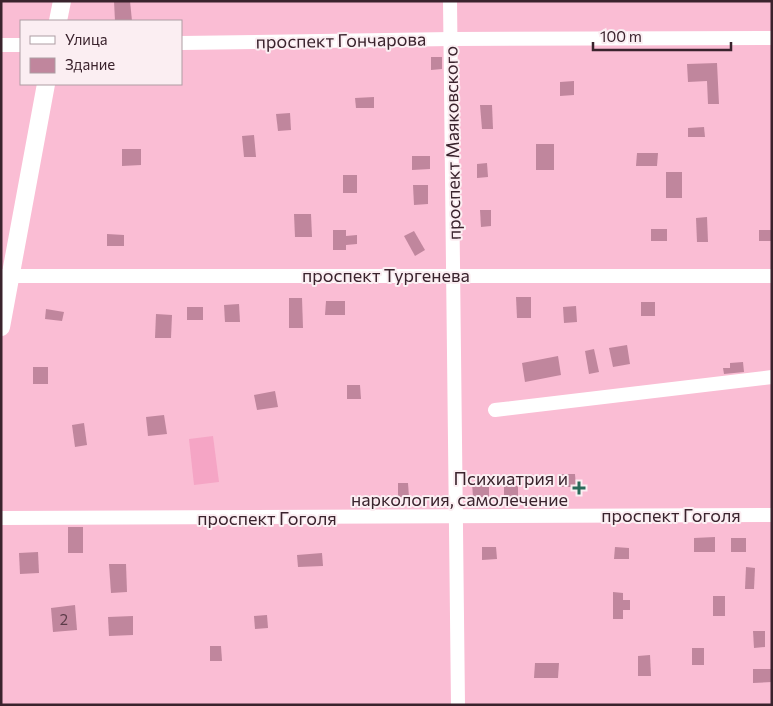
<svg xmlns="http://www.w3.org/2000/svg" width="773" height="706" viewBox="0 0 773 706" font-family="Commissioner,sans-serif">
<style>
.green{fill:#f5a5c5}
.building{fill:#c0869d}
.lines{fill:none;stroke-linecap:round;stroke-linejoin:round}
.minor{stroke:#fff;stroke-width:14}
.major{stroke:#fff;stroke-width:18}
.poi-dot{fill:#296a5a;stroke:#fbeef2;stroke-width:2}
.labels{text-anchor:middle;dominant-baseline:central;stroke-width:4;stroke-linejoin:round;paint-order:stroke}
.number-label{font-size:15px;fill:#5c3c49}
.street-label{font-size:18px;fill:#3a232d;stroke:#fbeef2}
.poi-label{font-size:18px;fill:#3a232d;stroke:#fbeef2;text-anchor:end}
</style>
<rect width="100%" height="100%" fill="#fabdd4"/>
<polygon class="green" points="213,436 219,482 194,485 189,439"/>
<g class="building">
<polygon points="114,1 130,1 132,21 115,21"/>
<polygon points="431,57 442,57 442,69 431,70"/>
<polygon points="717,63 719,104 708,104 707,81 688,82 687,64"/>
<polygon points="574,81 574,95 560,96 560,82"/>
<polygon points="374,97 374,108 356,108 355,98"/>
<polygon points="480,105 492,105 493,129 482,129"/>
<polygon points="290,113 291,130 278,131 276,114"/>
<polygon points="704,127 705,137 688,137 688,128"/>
<polygon points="254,135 256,157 244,157 242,136"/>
<rect x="536" y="144" width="18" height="26"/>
<polygon points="122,149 141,149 141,165 122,166"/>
<polygon points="637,153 658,153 657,166 636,166"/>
<polygon points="412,156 430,156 430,169 412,170"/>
<polygon points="487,163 488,177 477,178 477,164"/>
<rect x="666" y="172" width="16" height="26"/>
<rect x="343" y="175" width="14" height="18"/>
<polygon points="413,185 428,185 428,204 414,205"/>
<polygon points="480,210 491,210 491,226 481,227"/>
<polygon points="294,214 311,214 312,237 295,237"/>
<polygon points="707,217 708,242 697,242 696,218"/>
<rect x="651" y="229" width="16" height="12"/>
<polygon points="333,230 346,230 346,236 357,235 357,244 346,245 346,250 333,250"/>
<rect x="759" y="230" width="13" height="11"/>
<polygon points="414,231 425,250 415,256 404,236"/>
<polygon points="107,234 124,235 124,246 107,246"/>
<polygon points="516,297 531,297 531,318 517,318"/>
<polygon points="289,298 302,298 303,328 289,328"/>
<polygon points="326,301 345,301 345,315 325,315"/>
<rect x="641" y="302" width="14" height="14"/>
<polygon points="239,304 240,322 225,322 224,305"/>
<polygon points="576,306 577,322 564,323 563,307"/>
<rect x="187" y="307" width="16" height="13"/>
<polygon points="46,309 64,312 62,321 45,319"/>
<polygon points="156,314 172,315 171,338 155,338"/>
<polygon points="627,345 630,364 613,367 609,348"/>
<polygon points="594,349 599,372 589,374 585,351"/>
<polygon points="558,356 561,375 525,382 522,363"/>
<polygon points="743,362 744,372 724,374 723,368 730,368 730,363"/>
<rect x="33" y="367" width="15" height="17"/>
<polygon points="347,385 360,385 361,399 347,399"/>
<polygon points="275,391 278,407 257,410 254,395"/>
<polygon points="164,415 167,434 148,436 146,417"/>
<polygon points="84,423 87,445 75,447 72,425"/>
<polygon points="561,474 575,474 576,487 561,487"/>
<polygon points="398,483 408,483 409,497 398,497"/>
<polygon points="472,483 489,483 489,497 473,497"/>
<rect x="504" y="486" width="14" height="13"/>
<rect x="68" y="527" width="15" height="26"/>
<polygon points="715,537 715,552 694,552 694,538"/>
<rect x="731" y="538" width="15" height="14"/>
<polygon points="482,547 496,547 497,559 482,560"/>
<polygon points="615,547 629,548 629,559 614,559"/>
<polygon points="38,552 39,573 20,574 19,553"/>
<polygon points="322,553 323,566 298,567 297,555"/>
<polygon points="109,564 126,564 127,592 111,593"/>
<polygon points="746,567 755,568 754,589 745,589"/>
<polygon points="613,592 623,593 623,600 630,600 630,610 623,610 623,619 613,619"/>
<rect x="713" y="596" width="12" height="20"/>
<polygon points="75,605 77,630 53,632 51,608"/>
<polygon points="267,615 268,628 255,629 254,616"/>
<polygon points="133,616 133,635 109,636 108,617"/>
<polygon points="753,631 765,631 765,647 754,648"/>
<polygon points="210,646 221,646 222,661 210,661"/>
<rect x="692" y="648" width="12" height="17"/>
<polygon points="650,655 651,676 638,676 638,656"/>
<polygon points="535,663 559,663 558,678 534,678"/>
<polygon points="753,669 772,669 772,682 753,683"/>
</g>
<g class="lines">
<g class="minor">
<polyline points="450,1 458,705"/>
<polyline points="181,43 451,39 772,38"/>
<polyline points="1,45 21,45"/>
<polyline points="1,276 772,276"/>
<polyline points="495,410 772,377"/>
<polyline points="1,518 772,515"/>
</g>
<g class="major">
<polyline points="58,21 62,1"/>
<polyline points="1,327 46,84"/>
</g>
</g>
<path class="poi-dot" d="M576.5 480.5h5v5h5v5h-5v5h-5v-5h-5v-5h5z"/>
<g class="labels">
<g class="number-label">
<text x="64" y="619">2</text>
</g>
<g class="street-label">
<text transform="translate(341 40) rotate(-1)">проспект Гончарова</text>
<text transform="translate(452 143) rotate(-91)">проспект Маяковского</text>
<text x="386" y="275">проспект Тургенева</text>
<text x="671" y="515">проспект Гоголя</text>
<text x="267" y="518">проспект Гоголя</text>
</g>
<g class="poi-label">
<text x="568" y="478">Психиатрия и<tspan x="568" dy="21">наркология, самолечение</tspan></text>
</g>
</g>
<rect width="773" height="706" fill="none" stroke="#3a232d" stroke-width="5"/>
<rect x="20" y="20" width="162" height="65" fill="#fbeef2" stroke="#ae9da3"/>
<rect x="30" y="36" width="25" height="8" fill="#ffffff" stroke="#ae9da3"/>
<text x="65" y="45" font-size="15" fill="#3a232d">Улица</text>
<rect x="30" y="58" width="25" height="15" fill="#c0869d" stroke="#ae9da3"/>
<text x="65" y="70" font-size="15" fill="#3a232d">Здание</text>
<path d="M593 42v8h138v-8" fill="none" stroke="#3a232d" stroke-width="2.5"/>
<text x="600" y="42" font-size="15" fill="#3a232d" stroke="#fbeef2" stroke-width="4" paint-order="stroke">100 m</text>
</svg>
